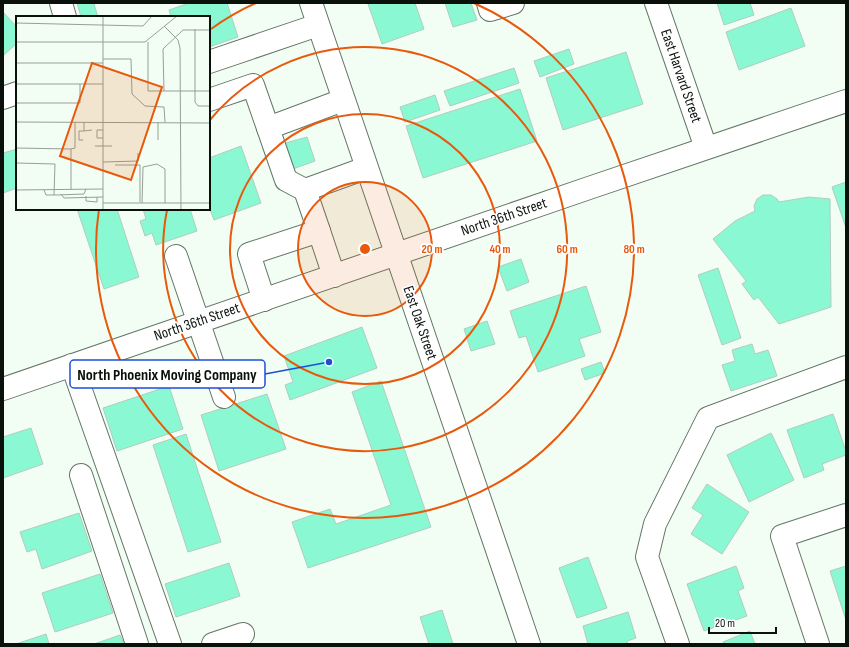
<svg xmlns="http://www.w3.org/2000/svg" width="849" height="647" viewBox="0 0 849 647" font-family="'Sofia Sans Condensed',sans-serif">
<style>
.building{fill:#8af8d3;stroke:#b1ccc1}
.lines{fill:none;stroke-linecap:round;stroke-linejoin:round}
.minor-casing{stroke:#647666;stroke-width:24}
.major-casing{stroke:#647666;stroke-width:24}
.minor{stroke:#fff;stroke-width:22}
.major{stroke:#fff;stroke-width:22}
.ring{fill:none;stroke:#e8590c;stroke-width:2}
.labels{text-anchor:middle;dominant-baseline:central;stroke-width:3.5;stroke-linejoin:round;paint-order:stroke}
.street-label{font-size:15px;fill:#0a110b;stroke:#fff}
.inset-road{fill:none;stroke:#959f96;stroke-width:1}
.view{fill:#e8590c;fill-opacity:0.15;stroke:#e8590c;stroke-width:2}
.inset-edge{fill:none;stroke:#0a110b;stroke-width:2}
.centre{fill:#e8590c;stroke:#fff;stroke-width:2}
.ring-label{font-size:12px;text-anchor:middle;font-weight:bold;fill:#e8590c;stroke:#fff;stroke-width:3.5;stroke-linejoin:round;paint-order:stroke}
.leader{fill:none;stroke:#1d4ed8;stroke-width:1.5}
.callout-dot{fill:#1d4ed8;stroke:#fff;stroke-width:1.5}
.callout{fill:#fff;stroke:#1d4ed8;stroke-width:1.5}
.callout-label{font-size:16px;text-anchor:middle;font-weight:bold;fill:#0a110b}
</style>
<rect width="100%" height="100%" fill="#f2fef3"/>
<g class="building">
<polygon points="77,3 98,3 94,4 98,17 81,17"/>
<polygon points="189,3 227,3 238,37 209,47 209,17 171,17 169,10"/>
<polygon points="372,3 415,3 424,29 382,44 368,4"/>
<polygon points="445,3 471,3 477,20 453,27"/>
<polygon points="717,3 750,3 754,15 724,25"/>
<polygon points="791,8 805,46 739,70 726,32"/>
<polygon points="3,12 17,27 17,43 3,56"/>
<polygon points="569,49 574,64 540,77 534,61"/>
<polygon points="626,52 643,104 563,130 546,78"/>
<polygon points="514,68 519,83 450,106 444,91"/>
<polygon points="520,89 537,141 423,178 406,126"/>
<polygon points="435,95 440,110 405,122 400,107"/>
<polygon points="307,137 315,161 290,170 282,144"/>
<polygon points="241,146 261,203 214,220 209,207 209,158"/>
<polygon points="17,149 17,188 3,193 3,153"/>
<polygon points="846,182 846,228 832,187"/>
<polygon points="763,195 771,195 777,199 779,202 809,197 830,199 831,307 779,324 758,297 754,300 742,284 746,281 713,239 735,221 755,211 754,206 757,199"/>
<polygon points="77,209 117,209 139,277 104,289"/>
<polygon points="143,209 190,209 197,231 156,245 152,233 145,236 140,221 146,219"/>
<polygon points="521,259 529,282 507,291 498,267"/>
<polygon points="718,268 741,338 722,345 698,275"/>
<polygon points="586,286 601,332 579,339 585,356 538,372 526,336 519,338 510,311"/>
<polygon points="487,321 495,344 471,351 464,329"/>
<polygon points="362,327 377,368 290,400 285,385 293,382 284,356"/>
<polygon points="752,344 755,354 768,350 777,376 731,391 722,365 735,361 732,350"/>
<polygon points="601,362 605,373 585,380 581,369"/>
<polygon points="381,381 431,527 308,568 292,522 330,509 336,524 391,505 352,392"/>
<polygon points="169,386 183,429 117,451 103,408"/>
<polygon points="267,394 286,449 219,471 201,415"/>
<polygon points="833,414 846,451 846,455 822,464 824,470 804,478 787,430"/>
<polygon points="31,428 43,464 3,478 3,437"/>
<polygon points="771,433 794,480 749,502 727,455"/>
<polygon points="186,434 221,542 188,552 153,445"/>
<polygon points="707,484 749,512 722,554 691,534 703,515 692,508"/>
<polygon points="79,513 92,551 42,569 36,549 27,552 20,532"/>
<polygon points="588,557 607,608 577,618 559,568"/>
<polygon points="229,563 240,596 176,617 165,584"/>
<polygon points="736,566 744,588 738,591 747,616 704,631 687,584"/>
<polygon points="846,566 846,620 830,571"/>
<polygon points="100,574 113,613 55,632 42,593"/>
<polygon points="442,610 453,644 429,644 420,617"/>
<polygon points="628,612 636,638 627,641 628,644 588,644 583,626"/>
<polygon points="750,631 755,644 724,644 723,642"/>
<polygon points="46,634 49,644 16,644"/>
<polygon points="120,635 124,644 94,644"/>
</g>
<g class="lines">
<g class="minor-casing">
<g id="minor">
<polyline points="61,3 65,17"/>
<polyline points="311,3 529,644"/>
<polyline points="488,3 490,10 513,3"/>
<polyline points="656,3 706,148"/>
<polyline points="209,62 318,25"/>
<polyline points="3,98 17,93"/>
<polyline points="209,100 253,85 268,128"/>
<polyline points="305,190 286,180 268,128 343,100"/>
<polyline points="319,231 305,190 366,168"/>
<polyline points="176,256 224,397"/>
<polyline points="264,300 249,254 319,231 334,276"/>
<polyline points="72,365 170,644"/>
<polyline points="81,475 137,644"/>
<polyline points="213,644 243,634"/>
<polyline points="678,644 647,557 655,524 708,418 846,367"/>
<polyline points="818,644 782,536 846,515"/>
</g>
</g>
<g class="major-casing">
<polyline id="major" points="3,389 589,188 846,101"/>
</g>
<use href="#minor" class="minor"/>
<use href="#major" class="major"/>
</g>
<circle cx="365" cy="249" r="67" fill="#e8590c" fill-opacity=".12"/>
<g class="ring">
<circle cx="365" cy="249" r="67"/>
<circle cx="365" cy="249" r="135"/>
<path d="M209 121A202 202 0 1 1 167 210"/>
<path d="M211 29A269 269 0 0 1 256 3M474 3A269 269 0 1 1 99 209"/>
</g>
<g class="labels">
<g class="street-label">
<text transform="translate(681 76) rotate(71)">East Harvard Street</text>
<text transform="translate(504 217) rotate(-19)">North 36th Street</text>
<text transform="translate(197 322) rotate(-19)">North 36th Street</text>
<text transform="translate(420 323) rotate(71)">East Oak Street</text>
</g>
</g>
<g transform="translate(16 16)">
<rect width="194" height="194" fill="#f2fef3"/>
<path class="inset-road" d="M0 7 127 10 136 0M148 10 162 24 164 32 165 194M179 13V86L182 90H194M0 26H129L161 0M132 26V75H194M87 43H115L116 78 129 90 148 91 149 106M0 47H87M0 68H87M148 75 147 33 167 14H194M0 87H64V68M0 106 194 107M68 106V115L76 114M142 106V124M87 122H81V114H87M67 124H63V115H68M79 130H96M0 132 55 133M87 146 122 145V137M0 147 39 148 38 179M99 149H124V186M55 173V133L59 132V106M0 174 87 173M28 174 30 179H41L68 178 70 173M45 178 48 182 87 181M70 180V185L81 186V181M87 187H194M126 187 127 151 141 148 149 153V187M87 194V0"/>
<path class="view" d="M76 47 146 71 115 164 44 140Z"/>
<rect width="194" height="194" class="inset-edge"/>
</g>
<circle cx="365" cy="249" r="6" class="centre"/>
<g class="ring-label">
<text x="432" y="253">20 m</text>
<text x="500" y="253">40 m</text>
<text x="567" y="253">60 m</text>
<text x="634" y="253">80 m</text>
</g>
<path class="leader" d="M329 362L265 374"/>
<circle class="callout-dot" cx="329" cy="362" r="4"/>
<rect class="callout" x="70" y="360" width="195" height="28" rx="4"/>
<g class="callout-label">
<text x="167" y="380">North Phoenix Moving Company</text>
</g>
<rect width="849" height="647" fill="none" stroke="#0a110b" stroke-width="8"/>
<path d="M709 627v6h67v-6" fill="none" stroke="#0a110b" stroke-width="2"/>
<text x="715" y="627" font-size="12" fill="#0a110b" stroke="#ffffff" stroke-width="3" paint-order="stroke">20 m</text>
</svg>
